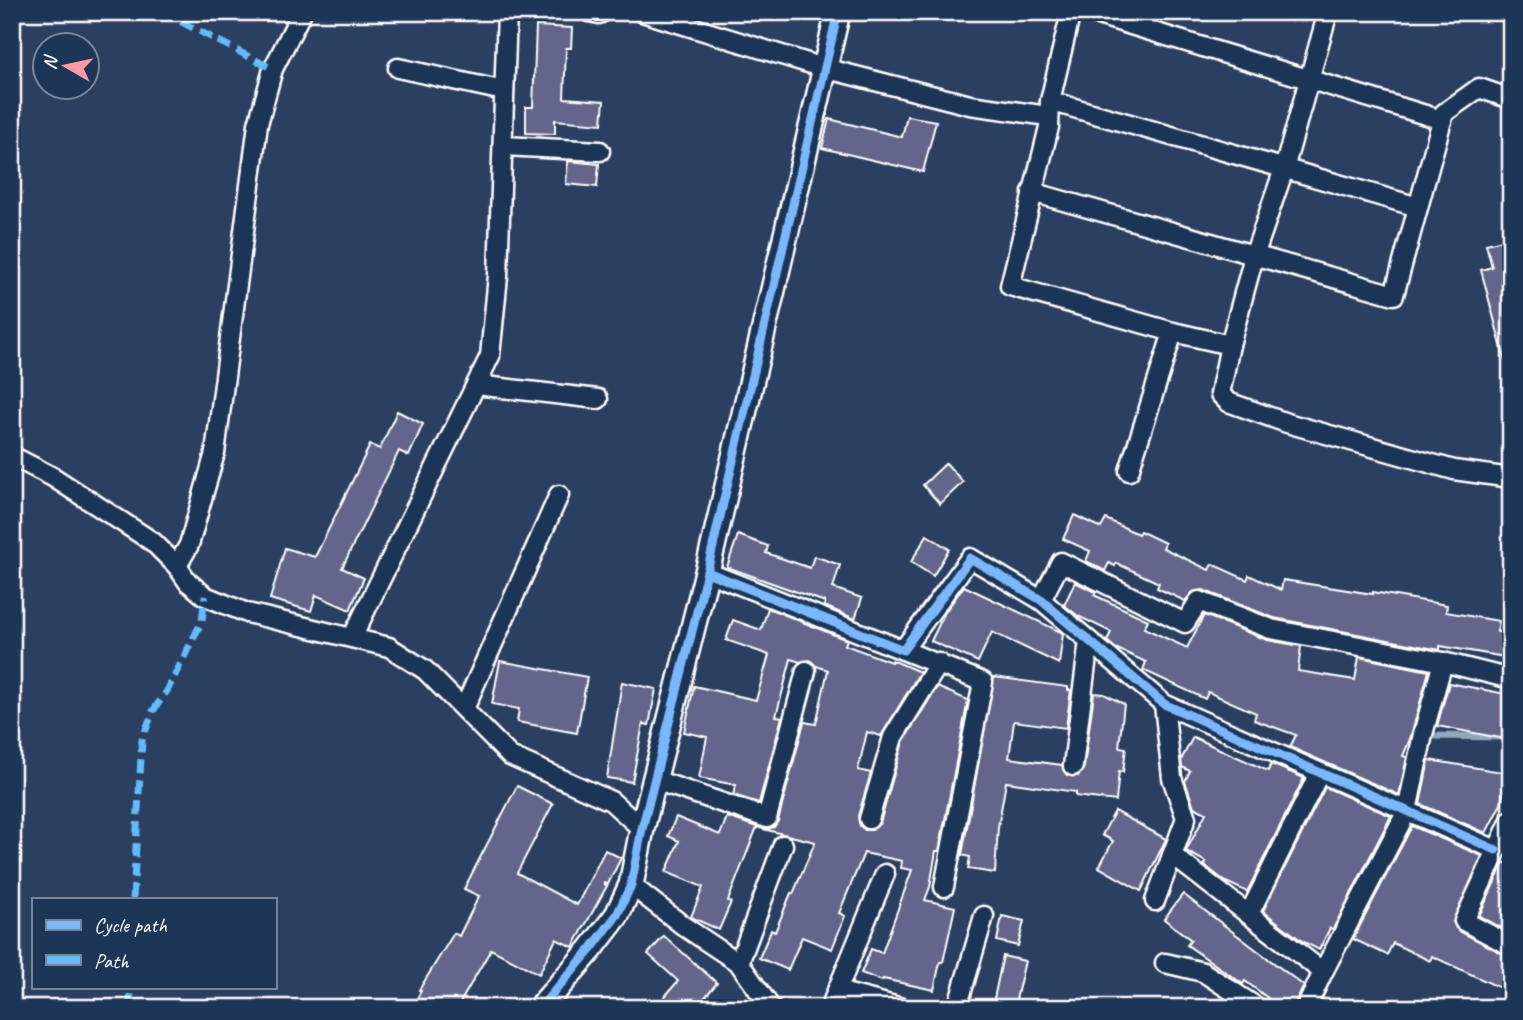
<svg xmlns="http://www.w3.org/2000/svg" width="1523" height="1020" viewBox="0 0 1523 1020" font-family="Caveat,sans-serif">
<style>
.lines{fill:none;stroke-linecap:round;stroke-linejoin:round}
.stream{stroke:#92a7bd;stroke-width:7}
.building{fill:#63668a;stroke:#fff;stroke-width:2}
.minor-casing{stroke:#fff;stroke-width:23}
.tertiary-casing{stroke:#fff;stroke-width:28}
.minor{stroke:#1d3557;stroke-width:18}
.tertiary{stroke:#1d3557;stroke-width:23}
.quiet{stroke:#63bbfa;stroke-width:7;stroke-dasharray:14 7;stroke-linecap:butt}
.cycleway-casing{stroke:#1d3557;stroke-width:13}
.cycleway{stroke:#7ab7fb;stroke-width:9}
</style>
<rect width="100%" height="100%" fill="#2b3f61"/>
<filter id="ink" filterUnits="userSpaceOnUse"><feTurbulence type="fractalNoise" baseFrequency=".0143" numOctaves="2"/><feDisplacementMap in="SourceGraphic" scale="14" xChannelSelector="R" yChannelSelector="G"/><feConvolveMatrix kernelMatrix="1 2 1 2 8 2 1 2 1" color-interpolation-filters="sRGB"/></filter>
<g filter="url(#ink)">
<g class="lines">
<polyline class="stream" points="1432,736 1505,737"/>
</g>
<g class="building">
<polygon points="536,26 572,28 571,48 566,48 564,98 604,101 602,124 555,120 555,134 526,133 526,107 533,107"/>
<polygon points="907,116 936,121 923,172 822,148 829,119 902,137"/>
<polygon points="568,161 599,164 597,187 566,184"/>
<polygon points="1511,238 1511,359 1505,360 1481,270 1492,267 1486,244"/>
<polygon points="397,411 423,424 409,456 399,451 342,568 364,578 350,610 316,595 311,611 270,599 285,548 315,557 370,445 380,449"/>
<polygon points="946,463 963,482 940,504 923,485"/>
<polygon points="1074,515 1101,528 1106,519 1138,534 1140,531 1165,543 1163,548 1209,570 1212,564 1247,580 1249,575 1281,590 1283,580 1373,594 1373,592 1447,605 1446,612 1499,621 1497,632 1511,634 1511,658 1440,646 1440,650 1274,618 1203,590 1193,592 1185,601 1157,588 1159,583 1116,563 1115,566 1109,563 1105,571 1086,561 1090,551 1063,539"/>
<polygon points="738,535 768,546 766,553 810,568 814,556 840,565 833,588 862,598 855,619 824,606 825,602 727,567"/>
<polygon points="927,535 949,549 933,576 911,562"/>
<polygon points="1075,582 1096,592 1094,595 1148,620 1144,628 1187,648 1204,615 1267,640 1301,646 1298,671 1355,680 1359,657 1429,671 1410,739 1403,756 1407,757 1399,795 1290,747 1296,735 1254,720 1256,713 1208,692 1205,699 1143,670 1146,662 1115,648 1107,641 1111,632 1078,616 1064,605"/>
<polygon points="964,586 1061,632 1063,634 1059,664 992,632 978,662 931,641 945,612"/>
<polygon points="768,608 847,640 845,645 891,662 892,660 920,672 881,736 867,732 858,770 871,773 858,816 860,826 865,830 872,830 880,823 903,742 937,687 968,700 939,851 936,851 930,887 925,900 955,907 943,962 940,962 934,990 883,979 882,981 861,973 871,949 882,953 912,870 901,868 902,861 864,853 839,913 845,916 832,949 802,937 788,970 759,958 771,930 775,932 791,893 793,894 815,842 763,829 774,827 778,821 804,722 816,724 828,670 816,666 810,660 800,662 791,659 776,716 782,717 759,803 733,795 736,785 699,778 707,737 684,732 694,686 756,700 769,655 726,640 733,620 761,630"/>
<polygon points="500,661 587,677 577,733 517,722 519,709 492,704"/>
<polygon points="994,677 1068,687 1068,690 1071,690 1066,728 1014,721 1009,758 1062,765 1067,775 1078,776 1084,767 1094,693 1104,694 1124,704 1119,747 1126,748 1123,772 1119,771 1116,801 1076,796 1076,792 1006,782 998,827 995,873 968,869 970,857 962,855"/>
<polygon points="622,682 656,689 649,725 643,724 632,782 607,778"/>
<polygon points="1449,683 1511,695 1511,740 1437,726"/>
<polygon points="1193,737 1268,771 1271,764 1304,778 1247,892 1226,882 1204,865 1206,862 1186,851 1206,813 1194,807 1185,781 1190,771 1182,767 1181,760"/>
<polygon points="1429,760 1508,773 1501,804 1486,833 1420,804"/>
<polygon points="517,786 553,804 517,873 577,905 605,850 621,858 608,884 603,883 607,886 573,947 556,939 539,974 491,949 457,1008 412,1008 421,991 419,990 454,933 459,936 479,896 464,889"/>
<polygon points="1325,787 1391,816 1333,929 1330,928 1319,950 1302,941 1263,911"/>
<polygon points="1115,811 1166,839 1141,891 1099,867 1113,841 1102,835"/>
<polygon points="676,817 720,835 727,817 763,829 757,827 728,901 731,902 719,930 691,917 703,887 666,872 679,841 668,836"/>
<polygon points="1412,826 1482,856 1453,922 1459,931 1511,957 1511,993 1432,956 1430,961 1393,943 1387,955 1353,939"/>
<polygon points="1504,862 1511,866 1511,933 1479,916"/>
<polygon points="1183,894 1304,986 1292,1008 1281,1008 1245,981 1243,984 1187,945 1191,940 1164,919"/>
<polygon points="1002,916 1024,921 1018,946 997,941"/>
<polygon points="664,936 717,983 696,1008 655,1008 678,981 648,954"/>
<polygon points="1003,956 1025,961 1014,1008 992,1008"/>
</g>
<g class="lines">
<g class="minor-casing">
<g id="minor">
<polyline points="589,12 599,14 603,12"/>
<polyline points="642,12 824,68 970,105 1048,116"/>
<polyline points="1071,12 1050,101 1049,127 1010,286 1173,332 1230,345"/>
<polyline points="1088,12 1442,120"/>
<polyline points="1328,12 1284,169 1254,256 1230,345 1220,394 1228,402 1287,423 1454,470 1511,478"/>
<polyline points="398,68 504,91"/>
<polyline points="1050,101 1418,207"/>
<polyline points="504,146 600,151"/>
<polyline points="1032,192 1394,295 1444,113 1479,88 1511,99"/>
<polyline points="476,385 598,399"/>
<polyline points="12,456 53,477 153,542 177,566 188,582 205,596 247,613 389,647 425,670 510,756 611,801 642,829"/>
<polyline points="1129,471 1173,332"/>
<polyline points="177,566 189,545 215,453 258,124 273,69 302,12"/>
<polyline points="707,572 903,650 970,558 1041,600 1164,704 1496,850"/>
<polyline points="1041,600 1061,562 1185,623 1199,601 1271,629 1443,662 1511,679"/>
<polyline points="352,638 490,356 498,276 507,12"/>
<polyline points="903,650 983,682 944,887"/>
<polyline points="464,709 559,495"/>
<polyline points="1073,766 1089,641"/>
<polyline points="655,780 767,818 806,671"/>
<polyline points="869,819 893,737 939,663"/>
<polyline points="1511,820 1464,921 1511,946"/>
<polyline points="1172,855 1323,972 1306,1008"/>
<polyline points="631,885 685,927 739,963 771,1008"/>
<polyline points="1155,901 1186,818 1172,778 1164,704"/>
<polyline points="1249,914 1319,774"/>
<polyline points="739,963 783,845"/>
<polyline points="1165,963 1203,972 1258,1008"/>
<polyline points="1323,972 1407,811 1423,734 1443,662"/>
<polyline points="837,991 902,1008"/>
<polyline points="830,1008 885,874"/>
<polyline points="957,1008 984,916"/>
</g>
</g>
<g class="tertiary-casing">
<polyline id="tertiary" points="540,1008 591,949 617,915 631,885 642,829 707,572 838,12"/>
</g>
<use href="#minor" class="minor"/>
<use href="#tertiary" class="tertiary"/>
<g class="quiet">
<polyline points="162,12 273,69"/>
<polyline points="133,899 142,740 153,711 167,691 202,621 205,596"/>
<polyline points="129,1008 132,987"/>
</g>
<g class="cycleway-casing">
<g id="cycleway">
<polyline points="707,572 903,650 970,558 1041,600 1164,704 1496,850"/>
<polyline points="540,1008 591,949 617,915 631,885 642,829 707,572 838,12"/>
</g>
</g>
<use href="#cycleway" class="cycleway"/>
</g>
</g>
<rect width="1523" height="1020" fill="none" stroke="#1d3557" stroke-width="42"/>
<rect x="21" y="21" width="1481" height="978" fill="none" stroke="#fff" stroke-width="2.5" filter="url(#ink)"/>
<rect x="32" y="898" width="245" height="91" fill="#1d3557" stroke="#77869a" stroke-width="2"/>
<rect x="46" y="920" width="35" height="10" fill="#7ab7fb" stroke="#77869a" stroke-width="2"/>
<text x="94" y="932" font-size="21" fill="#ffffff">Cycle path</text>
<rect x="46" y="955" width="35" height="10" fill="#63bbfa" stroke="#77869a" stroke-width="2"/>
<text x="94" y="968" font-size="21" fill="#ffffff">Path</text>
<g transform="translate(66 66) rotate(279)"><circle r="33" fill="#1d3557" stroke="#77869a" stroke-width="2"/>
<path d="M0-5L12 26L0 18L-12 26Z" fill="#ff9aa2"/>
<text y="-10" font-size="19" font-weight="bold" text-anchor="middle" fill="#ffffff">N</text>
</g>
</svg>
